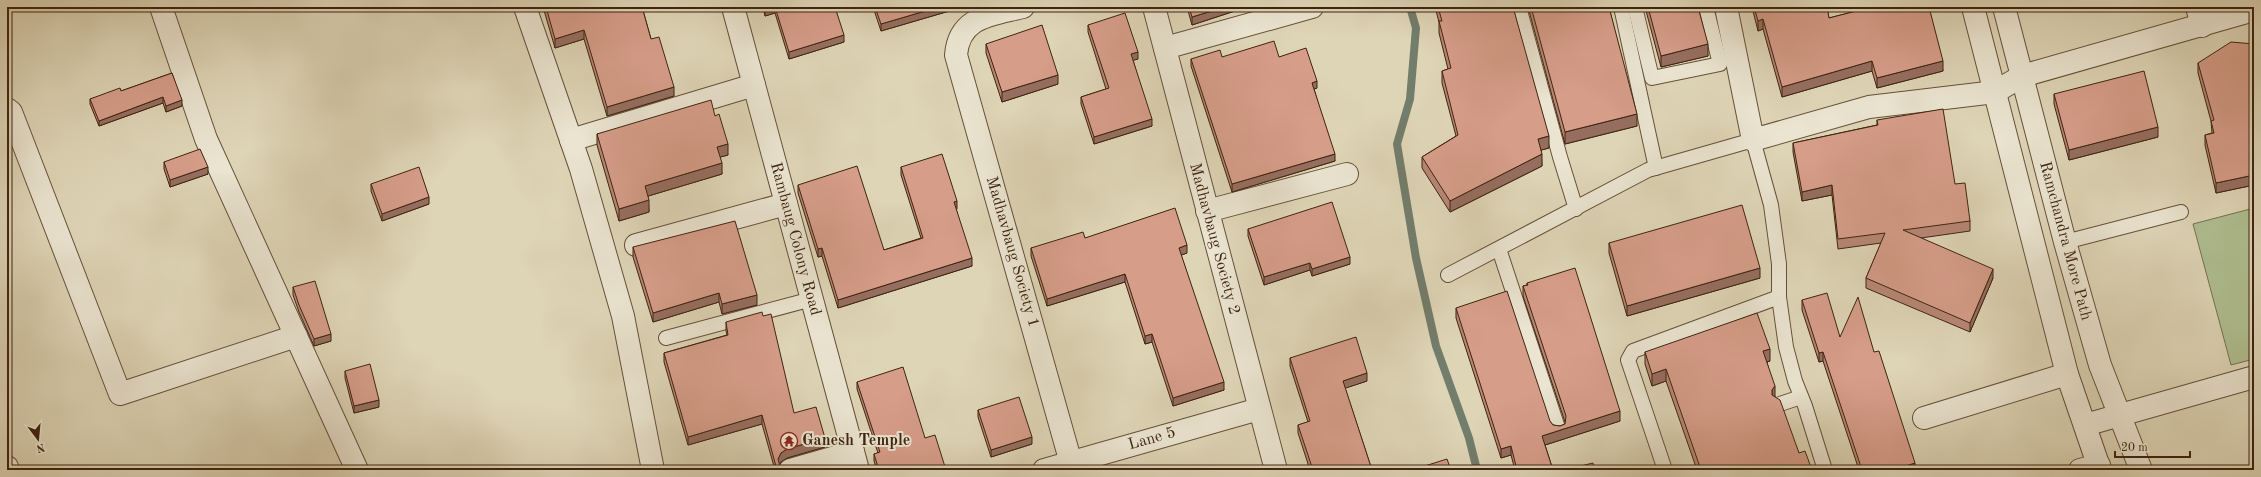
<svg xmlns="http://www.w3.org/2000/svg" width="2261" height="477" viewBox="0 0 2261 477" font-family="'Old Standard TT',serif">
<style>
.green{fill:#afbe90;stroke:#767150}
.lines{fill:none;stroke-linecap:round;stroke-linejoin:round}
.stream{stroke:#727d6c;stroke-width:8}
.service-casing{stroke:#66503a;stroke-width:16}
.minor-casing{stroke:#66503a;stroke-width:24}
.tertiary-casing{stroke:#66503a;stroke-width:24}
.service{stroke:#eae4d0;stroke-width:14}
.minor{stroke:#eae4d0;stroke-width:22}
.tertiary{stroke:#eae4d0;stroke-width:22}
.wall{fill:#b88776;stroke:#3e2410}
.shaded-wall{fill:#966e60;stroke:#3e2410}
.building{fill:#d69d89;stroke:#3e2410}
.labels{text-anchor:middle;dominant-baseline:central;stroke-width:4;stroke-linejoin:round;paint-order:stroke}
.street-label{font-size:16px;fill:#3e2410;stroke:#eae4d0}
.poi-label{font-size:16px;font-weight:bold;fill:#3e2410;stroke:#eae4d0;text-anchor:start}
</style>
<rect width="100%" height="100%" fill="#ded5b6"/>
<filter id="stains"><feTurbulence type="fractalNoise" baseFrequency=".005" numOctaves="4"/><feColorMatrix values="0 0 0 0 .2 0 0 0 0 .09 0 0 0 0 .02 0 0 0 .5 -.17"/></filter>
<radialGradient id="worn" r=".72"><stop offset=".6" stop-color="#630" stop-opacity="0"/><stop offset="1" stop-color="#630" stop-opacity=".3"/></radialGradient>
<polygon class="green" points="2254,208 2254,359 2231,365 2193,224"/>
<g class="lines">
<polyline class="stream" points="1410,7 1416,28 1410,99 1397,144 1416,258 1436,346 1469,438 1477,470"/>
<g class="service-casing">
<g id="service">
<polyline points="1519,7 1560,157 1576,209"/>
<polyline points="1621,7 1656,168"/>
<polyline points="1635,7 1652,78 1720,64 1706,7"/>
<polyline points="2065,242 2181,212"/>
<polyline points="1499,249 1558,428"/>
<polyline points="1448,275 1648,170 1753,140 1771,205 1779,264 1779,297 1786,347 1795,381 1805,406 1825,470"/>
<polyline points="666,338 812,299"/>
<polyline points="1780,404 1801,397"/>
<polyline points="1665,470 1628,360 1633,351 1779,297"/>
</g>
</g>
<g class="minor-casing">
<g id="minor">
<polyline points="161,7 206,139 357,470"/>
<polyline points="525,7 581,169 623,316 653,470"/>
<path d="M1023 7C992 15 959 16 956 55L1073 470"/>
<polyline points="1154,7 1276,470"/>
<polyline points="1726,7 1753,140 1869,107 1995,92 2022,76 2254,10"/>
<polyline points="2197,7 2202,26"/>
<polyline points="1165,48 1312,7"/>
<polyline points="7,109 11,112 120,394 296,336"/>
<polyline points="571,140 754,85"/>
<polyline points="1207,211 1347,174"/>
<polyline points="636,245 786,204"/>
<polyline points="1924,418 2067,374"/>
<polyline points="7,467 8,470"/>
<polyline points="790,470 853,452"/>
<polyline points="1044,470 1259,409"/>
<polyline points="2080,470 2099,465"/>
</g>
</g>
<g class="tertiary-casing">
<g id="tertiary">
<polyline points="733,7 858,470"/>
<polyline points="1973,7 2067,374 2100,470"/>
<polyline points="2004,7 2065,242 2100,365 2141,470"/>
<polyline points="2085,425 2254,377"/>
</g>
</g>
<use href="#service" class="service"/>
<use href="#minor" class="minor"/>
<use href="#tertiary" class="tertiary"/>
</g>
<g class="wall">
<polygon points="543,7 642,7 651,39 674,96 607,116 584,39 555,48"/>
<polygon points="763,7 835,7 844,42 789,59 775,13 765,16"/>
<polygon points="873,7 963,7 881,31"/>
<polygon points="1187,7 1247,7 1192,25"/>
<polygon points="1435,7 1513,7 1549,148 1541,150 1542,166 1450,212 1422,168 1422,157 1456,136 1442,83 1442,71 1448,69 1439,33 1439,22"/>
<polygon points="1528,7 1609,7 1637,126 1565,144"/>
<polygon points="1645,7 1698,7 1708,56 1661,67"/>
<polygon points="1752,7 1827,7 1829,18 1864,9 1864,7 1929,7 1943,71 1877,88 1872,71 1782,97 1763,29 1758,31"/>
<polygon points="1088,25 1138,59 1133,60 1152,126 1094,144 1081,104 1081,97 1106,89 1088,32"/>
<polygon points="986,44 1058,84 1002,102 986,53"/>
<polygon points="2254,44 2254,185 2216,193 2205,145 2205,135 2212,133 2211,121 2198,73 2198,63"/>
<polygon points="1279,57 1317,88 1314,89 1335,161 1232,192 1191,66 1191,59"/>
<polygon points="172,73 182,106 166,112 163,103 99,126 90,104 90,99 121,91"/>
<polygon points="2054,94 2158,137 2069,160 2054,104"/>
<polygon points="715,116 728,155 720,157 722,174 648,196 649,212 619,221 597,145 597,134"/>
<polygon points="1877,120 1955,184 1970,221 1970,231 1921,238 1993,278 1970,332 1866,288 1866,278 1881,243 1838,249 1832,195 1802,201 1793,152 1793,143 1877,125"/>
<polygon points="164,162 208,174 170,187 164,169"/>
<polygon points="901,167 957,209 956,209 972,266 838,308 822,256 818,257 798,193 798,185 884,250 921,238 901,175"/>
<polygon points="371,184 429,204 382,221 371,191"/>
<polygon points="1248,229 1350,264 1312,276 1310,270 1264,285 1248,236"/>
<polygon points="1085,238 1187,253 1181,255 1224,390 1173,406 1152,342 1145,344 1125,282 1047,306 1031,256 1031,248"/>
<polygon points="1609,243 1760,278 1627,316 1609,253"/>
<polygon points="633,247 757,305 722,314 719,302 653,322 633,257"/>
<polygon points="1527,283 1620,421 1545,445 1553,470 1515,470 1511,455 1501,458 1456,318 1456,308 1553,425 1560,426 1565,424 1565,422 1523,296 1523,286 1527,285"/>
<polygon points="293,287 331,341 314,346 299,312 293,295"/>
<polygon points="1802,300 1840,337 1874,352 1915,470 1859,470 1823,361 1819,362 1802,310"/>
<polygon points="726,322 794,413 825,447 787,458 781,462 779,464 781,470 775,470 762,424 688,445 664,362 664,353 727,335 726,331"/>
<polygon points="1645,352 1770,361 1767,362 1775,397 1799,453 1812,470 1697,470 1666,381 1652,386 1645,364"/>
<polygon points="1290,358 1367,381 1345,388 1372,470 1310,470 1298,433 1298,425 1308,422 1290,366"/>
<polygon points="345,371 379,407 354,413 345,378"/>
<polygon points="857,382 925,438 946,470 877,470 874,461 874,454 878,453 857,389"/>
<polygon points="978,410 1032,444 991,457 978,417"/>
</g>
<g class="shaded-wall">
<polygon points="770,7 775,7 775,13 765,16 765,9"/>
<polygon points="939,7 963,7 881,31 881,24"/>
<polygon points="1225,7 1247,7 1192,25 1192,17"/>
<polygon points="1763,19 1763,29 1758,31 1758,21"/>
<polygon points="584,30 584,39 555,48 555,39"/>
<polygon points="844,35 844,42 789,59 789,52"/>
<polygon points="1708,44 1708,56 1661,67 1661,56"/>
<polygon points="1138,52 1138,59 1131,61 1131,54"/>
<polygon points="1872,61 1872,71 1782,97 1782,87"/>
<polygon points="1943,61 1943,71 1877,88 1877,78"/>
<polygon points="1058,75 1058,84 1002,102 1002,92"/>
<polygon points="1317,81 1317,88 1312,90 1312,83"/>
<polygon points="674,87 674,96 607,116 607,107"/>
<polygon points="163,97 163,103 99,126 99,121"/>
<polygon points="182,100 182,106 166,112 166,106"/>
<polygon points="1637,114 1637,126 1565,144 1565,132"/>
<polygon points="1152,119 1152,126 1094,144 1094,137"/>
<polygon points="2158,127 2158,137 2069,160 2069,150"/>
<polygon points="1549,136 1549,148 1538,151 1538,139"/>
<polygon points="728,144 728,155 717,158 717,147"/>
<polygon points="1335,154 1335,161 1232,192 1232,184"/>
<polygon points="1542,154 1542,166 1450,212 1450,201"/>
<polygon points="722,163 722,174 645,197 645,186"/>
<polygon points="208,167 208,174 170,187 170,180"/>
<polygon points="2254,175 2254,185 2216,193 2216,183"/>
<polygon points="1832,185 1832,195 1802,201 1802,192"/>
<polygon points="429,197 429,204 382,221 382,214"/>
<polygon points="649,200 649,212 619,221 619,209"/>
<polygon points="957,201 957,209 954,210 954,202"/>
<polygon points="1187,245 1187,253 1179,256 1179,248"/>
<polygon points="822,248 822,256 818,257 818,249"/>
<polygon points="1350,257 1350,264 1312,276 1312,269"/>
<polygon points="972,258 972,266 838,308 838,300"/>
<polygon points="1310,263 1310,270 1264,285 1264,277"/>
<polygon points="1760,268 1760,278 1627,316 1627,306"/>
<polygon points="1993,269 1993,278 1970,332 1970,323"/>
<polygon points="1125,274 1125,282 1047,306 1047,299"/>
<polygon points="719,293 719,302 653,322 653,313"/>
<polygon points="757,295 757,305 722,314 722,304"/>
<polygon points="331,334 331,341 314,346 314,339"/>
<polygon points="1152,334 1152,342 1145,344 1145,336"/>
<polygon points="1770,349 1770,361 1763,363 1763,351"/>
<polygon points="1823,352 1823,361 1819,362 1819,353"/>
<polygon points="1666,369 1666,381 1652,386 1652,374"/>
<polygon points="1367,373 1367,381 1343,389 1343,381"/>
<polygon points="1224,382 1224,390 1173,406 1173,398"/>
<polygon points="1775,386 1775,397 1772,402 1772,390"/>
<polygon points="379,400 379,407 354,413 354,406"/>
<polygon points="1620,411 1620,421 1542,446 1542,436"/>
<polygon points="762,415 762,424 688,445 688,437"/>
<polygon points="1032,437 1032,444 991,457 991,450"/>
<polygon points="825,438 825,447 787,458 781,462 778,467 778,459 781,453 787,449"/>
<polygon points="1511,446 1511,455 1501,458 1501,449"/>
<polygon points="1915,463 1915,470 1893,470"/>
</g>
<g class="building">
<polygon points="546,7 642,7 651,39 659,37 674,87 607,107 584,30 555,39"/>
<polygon points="775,7 835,7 844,35 789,52"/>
<polygon points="875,7 939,7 881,24"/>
<polygon points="1189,7 1225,7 1192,17"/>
<polygon points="1438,7 1513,7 1549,136 1538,139 1542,154 1450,201 1422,157 1458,135 1442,71 1451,68 1439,21 1442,21"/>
<polygon points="1531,7 1609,7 1637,114 1565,132"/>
<polygon points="1648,7 1698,7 1708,44 1661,56"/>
<polygon points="1754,7 1827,7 1829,18 1868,8 1867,7 1929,7 1943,61 1877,78 1872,61 1782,87 1763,19 1758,21"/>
<polygon points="1125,13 1138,52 1131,54 1152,119 1094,137 1081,97 1109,88 1088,25"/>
<polygon points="1042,25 1058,75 1002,92 986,44"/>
<polygon points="1274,41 1279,57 1306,48 1317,81 1312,83 1335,154 1232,184 1191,59 1220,50 1222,57"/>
<polygon points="2231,42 2254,44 2254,175 2216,183 2205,135 2214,133 2211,121 2214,120 2198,63"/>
<polygon points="2144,71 2158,127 2069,150 2054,94"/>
<polygon points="172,73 182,100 166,106 163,97 99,121 90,99 120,88 121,91"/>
<polygon points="711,100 715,116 719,114 728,144 717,147 722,163 645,186 649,200 619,209 597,134"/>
<polygon points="1943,109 1955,184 1965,183 1970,221 1903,230 1993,269 1970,323 1866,278 1885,233 1838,239 1832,185 1802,192 1793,143 1878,125 1877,120"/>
<polygon points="200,149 208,167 170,180 164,162"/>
<polygon points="942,154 957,201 954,202 972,258 838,300 822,248 818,249 798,185 857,166 884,250 923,238 901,167"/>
<polygon points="419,167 429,197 382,214 371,184"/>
<polygon points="1332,202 1350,257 1312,269 1310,263 1264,277 1248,229"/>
<polygon points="1742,205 1760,268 1627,306 1609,243"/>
<polygon points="1175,208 1187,245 1179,248 1224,382 1173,398 1152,334 1145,336 1125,274 1047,299 1031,248 1083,232 1085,238"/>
<polygon points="735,221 757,295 722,304 719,293 653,313 633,247"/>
<polygon points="1575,268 1620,411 1542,436 1553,470 1517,470 1511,446 1501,449 1456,308 1507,291 1550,421 1553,425 1560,426 1565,424 1566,416 1523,286 1528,285 1527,283"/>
<polygon points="315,281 331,334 314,339 299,305 293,287"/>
<polygon points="1827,293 1840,337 1858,297 1874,352 1879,351 1915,463 1893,470 1862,470 1823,352 1819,353 1802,300"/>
<polygon points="762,312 763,316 771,314 794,413 816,407 825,438 787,449 781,453 778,459 781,470 777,470 762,415 688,437 664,353 728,335 726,322"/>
<polygon points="1757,313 1770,349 1763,351 1775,386 1772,390 1772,395 1780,400 1799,453 1805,451 1812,470 1701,470 1666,369 1652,374 1645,352"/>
<polygon points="1356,337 1367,373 1343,381 1372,470 1313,470 1298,425 1310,421 1290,358"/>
<polygon points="370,364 379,400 354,406 345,371"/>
<polygon points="903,367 925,438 935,435 946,470 879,470 874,454 880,452 857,382"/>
<polygon points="1019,397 1032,437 991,450 978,410"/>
<polygon points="1447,459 1451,470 1412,470"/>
<polygon points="1593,463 1595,470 1564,470"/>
</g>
<defs>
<g id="temple-ring" transform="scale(0.9)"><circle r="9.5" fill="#eae4d0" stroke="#8f2418" stroke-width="1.5"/><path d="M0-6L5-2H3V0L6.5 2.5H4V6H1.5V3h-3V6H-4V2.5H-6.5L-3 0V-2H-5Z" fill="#8f2418"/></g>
</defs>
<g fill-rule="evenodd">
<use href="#temple-ring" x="789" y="441"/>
</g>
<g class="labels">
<g class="street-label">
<text transform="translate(795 239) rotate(75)">Rambaug Colony Road</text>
<text transform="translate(1214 239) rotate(75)">Madhavbaug Society 2</text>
<text transform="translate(2065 241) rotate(75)">Ramchandra More Path</text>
<text transform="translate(1012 252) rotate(74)">Madhavbaug Society 1</text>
<text transform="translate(1152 439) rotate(-16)">Lane 5</text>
</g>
<g class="poi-label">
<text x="802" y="441">Ganesh Temple</text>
</g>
</g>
<rect width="2261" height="477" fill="none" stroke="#ded5b6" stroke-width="24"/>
<rect x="8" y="8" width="2245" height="461" fill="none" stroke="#3e2410" stroke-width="2"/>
<rect x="12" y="12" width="2237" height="453" fill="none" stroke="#3e2410"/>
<g transform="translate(38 439) rotate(164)" stroke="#eae4d0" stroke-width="3" paint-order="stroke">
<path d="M0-3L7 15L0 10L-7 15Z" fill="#3e2410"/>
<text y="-6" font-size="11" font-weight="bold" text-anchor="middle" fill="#3e2410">N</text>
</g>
<path d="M2115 451v6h75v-6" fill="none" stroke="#3e2410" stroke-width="2"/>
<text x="2121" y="451" font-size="12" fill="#3e2410" stroke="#eae4d0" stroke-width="3" paint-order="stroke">20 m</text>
<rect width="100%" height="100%" filter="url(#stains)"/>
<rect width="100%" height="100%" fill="url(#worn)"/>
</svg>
